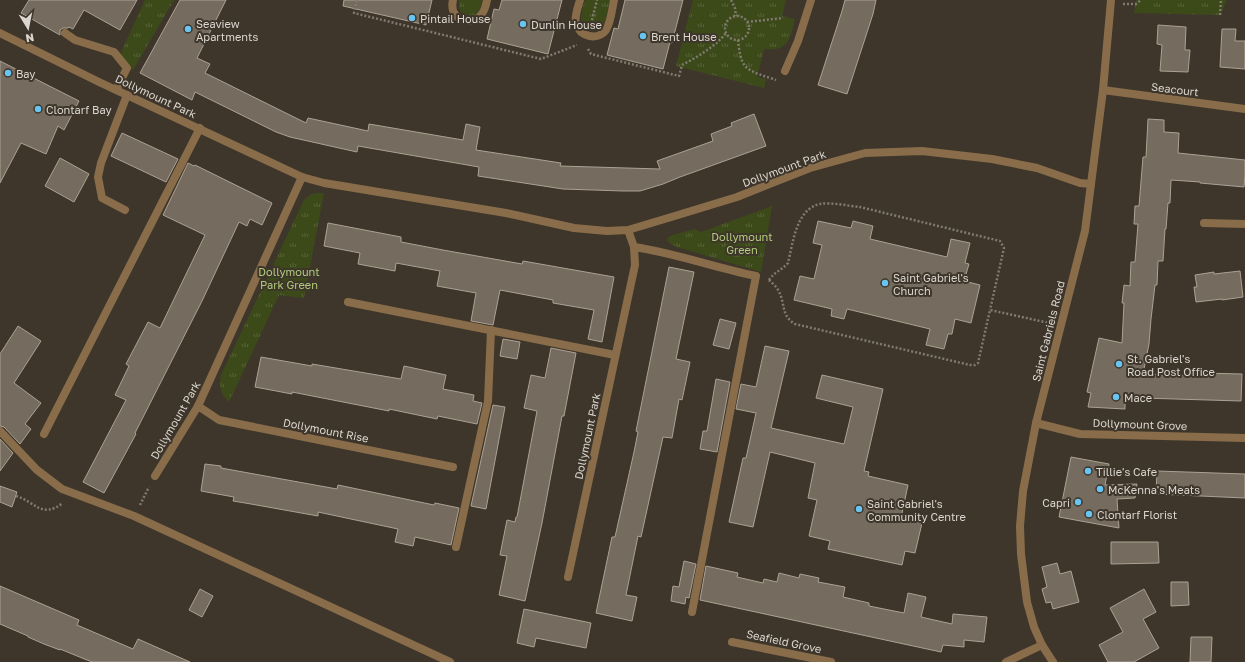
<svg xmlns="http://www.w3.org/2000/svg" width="1245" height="662" viewBox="0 0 1245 662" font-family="'Golos Text',sans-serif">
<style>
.park{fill:url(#park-tufts)}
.building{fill:#756c5f;stroke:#aba294}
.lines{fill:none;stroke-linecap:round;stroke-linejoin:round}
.path{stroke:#807a70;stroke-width:2.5;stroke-dasharray:2 2;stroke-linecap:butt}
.service{stroke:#896d4a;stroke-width:8}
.pedestrian{stroke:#896d4a;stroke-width:8}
.minor{stroke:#896d4a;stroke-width:8}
.poi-dot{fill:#68c4f0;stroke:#3e362b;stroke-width:1.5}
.labels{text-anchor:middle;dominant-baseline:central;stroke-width:4;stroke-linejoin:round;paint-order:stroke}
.poi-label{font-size:11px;fill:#dbd6cf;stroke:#3e362b;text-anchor:start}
.street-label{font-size:11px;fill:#dbd6cf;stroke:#3e362b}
.park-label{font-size:11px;fill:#b0ca7c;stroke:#3e362b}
</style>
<defs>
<pattern id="park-tufts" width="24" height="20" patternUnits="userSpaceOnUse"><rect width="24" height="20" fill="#3c4a19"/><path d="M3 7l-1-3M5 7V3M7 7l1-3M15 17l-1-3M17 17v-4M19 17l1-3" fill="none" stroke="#586339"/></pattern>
</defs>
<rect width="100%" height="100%" fill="#3e362b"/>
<g class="park">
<polygon points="145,0 174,0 133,70 118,59"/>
<path d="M459 0H482L480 9 474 16C462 17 458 12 459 0Z"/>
<path d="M585 0H610C608 7 606 23 601 28 599 30 596 31 593 31 575 32 582 10 585 0Z"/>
<path d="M693 0H786L782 16 795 19C790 39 788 52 764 49L757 77 766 79 764 88 676 66Z"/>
<polygon points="1136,0 1227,0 1220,15 1134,13"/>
<path d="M315 193H324L304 298 279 295 229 402C220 394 219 386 221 375L304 200 310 195Z"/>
<polygon points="772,206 761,272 677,247 669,243 667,238 673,235 694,229 701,232"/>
</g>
<g class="building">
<polygon points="29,0 137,0 120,30 84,10 73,29 69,27 68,28 63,28 60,30 60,35 21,13"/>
<polygon points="180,0 226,0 197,58 210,64 205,73 306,123 308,118 368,131 369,124 463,140 466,124 480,127 476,150 561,163 560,166 660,169 657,161 713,141 711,134 732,126 731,123 754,114 766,146 680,177 663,184 640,191 623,191 563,189 478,176 479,167 358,146 357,152 290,137 276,132 195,92 192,100 140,73"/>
<polygon points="344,0 432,0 426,25 343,6"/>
<polygon points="502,0 562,0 548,54 487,39 494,9 499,10"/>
<polygon points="625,0 683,0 672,43 670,42 663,69 607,55 614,28 618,29"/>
<polygon points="845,0 876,0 873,14 847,94 818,85 842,11"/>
<polygon points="1158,25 1186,27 1185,50 1190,50 1188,72 1160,71 1162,45 1157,44"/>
<polygon points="1222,29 1236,29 1235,41 1245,41 1245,69 1220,67"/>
<polygon points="0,61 79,101 64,130 58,126 46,154 21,143 0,183"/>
<polygon points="1148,119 1164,120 1164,132 1179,133 1178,153 1245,160 1245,175 1244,187 1200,183 1200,182 1171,180 1170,203 1168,203 1166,229 1165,229 1163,261 1158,261 1157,285 1155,285 1151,319 1149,344 1143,374 1201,376 1201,373 1242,374 1241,401 1142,398 1142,401 1125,400 1125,409 1088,407 1091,393 1087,392 1099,338 1122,343 1124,303 1122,303 1124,285 1130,286 1131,262 1135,262 1138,224 1134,224 1135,206 1139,206 1143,157 1146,157"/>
<polygon points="122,133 178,159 166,182 111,156"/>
<polygon points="60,158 89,174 74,202 45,186"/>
<polygon points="188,163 194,166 195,165 272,203 262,225 250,219 247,226 239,222 202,301 135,433 136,434 104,493 83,482 126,400 115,395 129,366 126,364 148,322 160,328 205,235 163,215"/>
<polygon points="818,221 851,228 853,221 873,226 870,239 947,257 951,239 970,243 965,263 969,264 964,281 980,285 971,323 955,319 952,334 948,334 944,349 926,345 930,329 847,309 844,319 831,316 832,309 794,300 800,276 814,279 822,245 813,243"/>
<polygon points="328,223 401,237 401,242 443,250 522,264 523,261 614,277 602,342 588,339 594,310 553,303 553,300 500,290 493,325 471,321 476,293 437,286 440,271 396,263 395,271 358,264 360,253 324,246"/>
<polygon points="669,267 694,272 676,359 690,362 682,400 679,399 672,438 663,437 641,537 638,536 626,595 637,597 632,621 596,613 612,537 615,537 634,452 638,432 636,431"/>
<polygon points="1240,271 1243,297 1222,300 1222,299 1196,302 1194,287 1197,287 1195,275 1214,272 1214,274"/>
<polygon points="720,319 736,323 729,349 713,345"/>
<polygon points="18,326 41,341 14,383 41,403 25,424 31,429 20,444 4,427 0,426 0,354"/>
<polygon points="503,339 520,342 517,359 500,356"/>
<polygon points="765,346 789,351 771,428 844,444 853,407 816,398 822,375 883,389 864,471 869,472 868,476 908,485 901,518 922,523 915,553 905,551 902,565 828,549 830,541 809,536 817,500 808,498 815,463 770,452 753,527 729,522 743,458 746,458 756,413 736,409 741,384 756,387"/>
<polygon points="551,348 576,353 564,416 562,416 542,523 525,601 499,595 507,556 500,555 507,520 515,522 516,517 517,517 537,411 524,408 531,375 545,378"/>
<polygon points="261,357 312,366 312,364 401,379 404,366 446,375 443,389 474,395 473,401 482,403 477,424 438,416 437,419 389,409 389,411 292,392 292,394 255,387"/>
<polygon points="716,379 730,382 717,452 700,449 703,431 707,431"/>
<polygon points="493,405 505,407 486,509 471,506"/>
<polygon points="0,439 13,453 0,471"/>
<polygon points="1071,457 1109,464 1105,485 1137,484 1135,498 1117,499 1119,528 1059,517"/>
<polygon points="205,464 221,466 221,468 337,489 338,485 434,505 435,503 459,508 451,545 415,537 413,546 395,542 398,529 318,512 318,516 251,504 233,501 234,497 201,491"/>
<polygon points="1157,471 1245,474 1245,498 1156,494"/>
<polygon points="0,486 17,492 12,507 0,502"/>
<polygon points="1111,542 1158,542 1159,563 1111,564"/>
<polygon points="684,561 696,564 689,598 686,597 685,604 671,601 673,586 679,587"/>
<polygon points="1057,563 1060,574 1071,571 1079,602 1053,609 1051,602 1046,603 1042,589 1047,587 1042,567"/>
<polygon points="706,566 738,573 737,577 763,583 764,579 777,582 779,573 799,578 800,574 819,578 818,582 845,587 843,597 869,603 869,606 904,613 908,593 926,597 921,617 952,624 953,614 987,617 984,642 964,640 964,647 943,645 941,652 700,600"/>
<polygon points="1171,582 1188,582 1189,605 1171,606"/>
<polygon points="0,586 79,620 77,625 133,649 138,639 190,662 92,662 60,649 60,650 44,644 28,637 28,636 0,624"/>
<polygon points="200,589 213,596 202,617 189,610"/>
<polygon points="1144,589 1156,612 1143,619 1159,648 1134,662 1108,662 1099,645 1123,632 1110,608"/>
<polygon points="524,609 591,623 586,648 536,638 534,647 517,643"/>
<polygon points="1191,637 1212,637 1211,662 1190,662"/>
</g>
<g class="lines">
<g class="path">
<polyline points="357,0 354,13 541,59 577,45"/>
<polyline points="731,0 735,8 736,16"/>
<polyline points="1123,4 1136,4 1141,0"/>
<polyline points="1220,15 1221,0"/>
<circle cx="737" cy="28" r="12"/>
<polyline points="747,22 783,18"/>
<polyline points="591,24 597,0"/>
<path d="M738 40C739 48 740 61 746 67 752 73 768 77 776 80"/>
<path d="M588 49 591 54 679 76 682 65C697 57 715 47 726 33"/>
<path d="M769 280C772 283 776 286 778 290 786 303 780 315 795 324L970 365H975L978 363 990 310 1049 323"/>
<path d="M769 280C775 271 781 271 788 263 793 243 796 209 820 204 831 202 849 206 860 207L1000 241 1004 248 990 310"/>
<path d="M16 496C36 502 41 519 63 503"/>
<polyline points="140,505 149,487"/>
</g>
<g class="service">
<polyline points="65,33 75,40 114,52 127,68 116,90"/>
<polyline points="125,210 102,198 98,177 101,163 127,95"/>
<path d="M634 247C676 253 715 268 756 276L692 612"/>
<polyline points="348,302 615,355"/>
<polyline points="0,431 37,470 62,489 134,516 450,662"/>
<polyline points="44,434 200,128"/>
<polyline points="456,547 488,401 491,330"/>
</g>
<g class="pedestrian">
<path d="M453 0C452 4 452 9 454 13 459 22 475 23 481 15 485 11 486 5 487 0"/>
<path d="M580 0C578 7 574 17 576 24 580 37 598 41 606 30 611 22 612 9 614 0"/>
</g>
<g class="minor">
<polyline points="0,33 99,82 302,177 324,183 506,213 574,228 607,231 628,230 678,215 737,197 810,168 865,153 922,151 992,159 1037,168 1080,183 1091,184"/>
<polyline points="785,71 798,41 811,0"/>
<polyline points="1103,90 1245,109"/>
<polyline points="1204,223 1245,224"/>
<polyline points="198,406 219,420 453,467"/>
<polyline points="1036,423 1080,434 1245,438"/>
<polyline points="155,476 198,406 302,177"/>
<polyline points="568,577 635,265 634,247 628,230"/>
<polyline points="732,642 831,662"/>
<polyline points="1006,662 1042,645"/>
<polyline points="1053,662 1042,645 1034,627 1027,602 1021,554 1020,526 1023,491 1036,423 1085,231 1103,90 1111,0"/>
</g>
</g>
<g class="poi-dot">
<circle cx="412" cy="18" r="4"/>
<circle cx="523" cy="24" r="4"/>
<circle cx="188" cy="29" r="4"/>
<circle cx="643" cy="36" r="4"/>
<circle cx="8" cy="73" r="4"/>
<circle cx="38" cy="109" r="4"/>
<circle cx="885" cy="283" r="4"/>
<circle cx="1119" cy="364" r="4"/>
<circle cx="1116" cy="397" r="4"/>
<circle cx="1088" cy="471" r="4"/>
<circle cx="1100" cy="489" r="4"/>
<circle cx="1078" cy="502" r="4"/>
<circle cx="859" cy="509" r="4"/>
<circle cx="1089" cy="514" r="4"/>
</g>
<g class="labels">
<g class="poi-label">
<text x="420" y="18">Pintail House</text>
<text x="196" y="23">Seaview<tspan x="196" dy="13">Apartments</tspan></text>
<text x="531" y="24">Dunlin House</text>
<text x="651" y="36">Brent House</text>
<text x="16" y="73">Bay</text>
<text x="46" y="109">Clontarf Bay</text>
<text x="893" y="277">Saint Gabriel's<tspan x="893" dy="13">Church</tspan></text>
<text x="1127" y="358">St. Gabriel's<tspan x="1127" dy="13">Road Post Office</tspan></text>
<text x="1124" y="397">Mace</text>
<text x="1096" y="471">Tillie's Cafe</text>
<text x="1108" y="489">McKenna's Meats</text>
<text x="1070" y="502" text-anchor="end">Capri</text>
<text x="867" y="503">Saint Gabriel's<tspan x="867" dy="13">Community Centre</tspan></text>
<text x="1097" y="514">Clontarf Florist</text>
</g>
<g class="street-label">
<text transform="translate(1175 89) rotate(7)">Seacourt</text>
<text transform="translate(156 96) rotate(25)">Dollymount Park</text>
<text transform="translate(784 168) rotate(-20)">Dollymount Park</text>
<text transform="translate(1048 331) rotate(-76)">Saint Gabriels Road</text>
<text transform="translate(175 420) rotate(-60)">Dollymount Park</text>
<text transform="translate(1140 424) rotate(2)">Dollymount Grove</text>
<text transform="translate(326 430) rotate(11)">Dollymount Rise</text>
<text transform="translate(587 436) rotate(-78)">Dollymount Park</text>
<text transform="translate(784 641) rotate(12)">Seafield Grove</text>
</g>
<g class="park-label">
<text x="742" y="236">Dollymount<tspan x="742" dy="13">Green</tspan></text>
<text x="289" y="271">Dollymount<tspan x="289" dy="13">Park Green</tspan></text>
</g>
</g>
<g transform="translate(28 28) rotate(170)" stroke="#3e362b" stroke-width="3" paint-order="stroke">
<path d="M0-3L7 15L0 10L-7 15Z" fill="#dbd6cf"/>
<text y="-6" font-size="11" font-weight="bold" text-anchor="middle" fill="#dbd6cf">N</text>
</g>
</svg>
